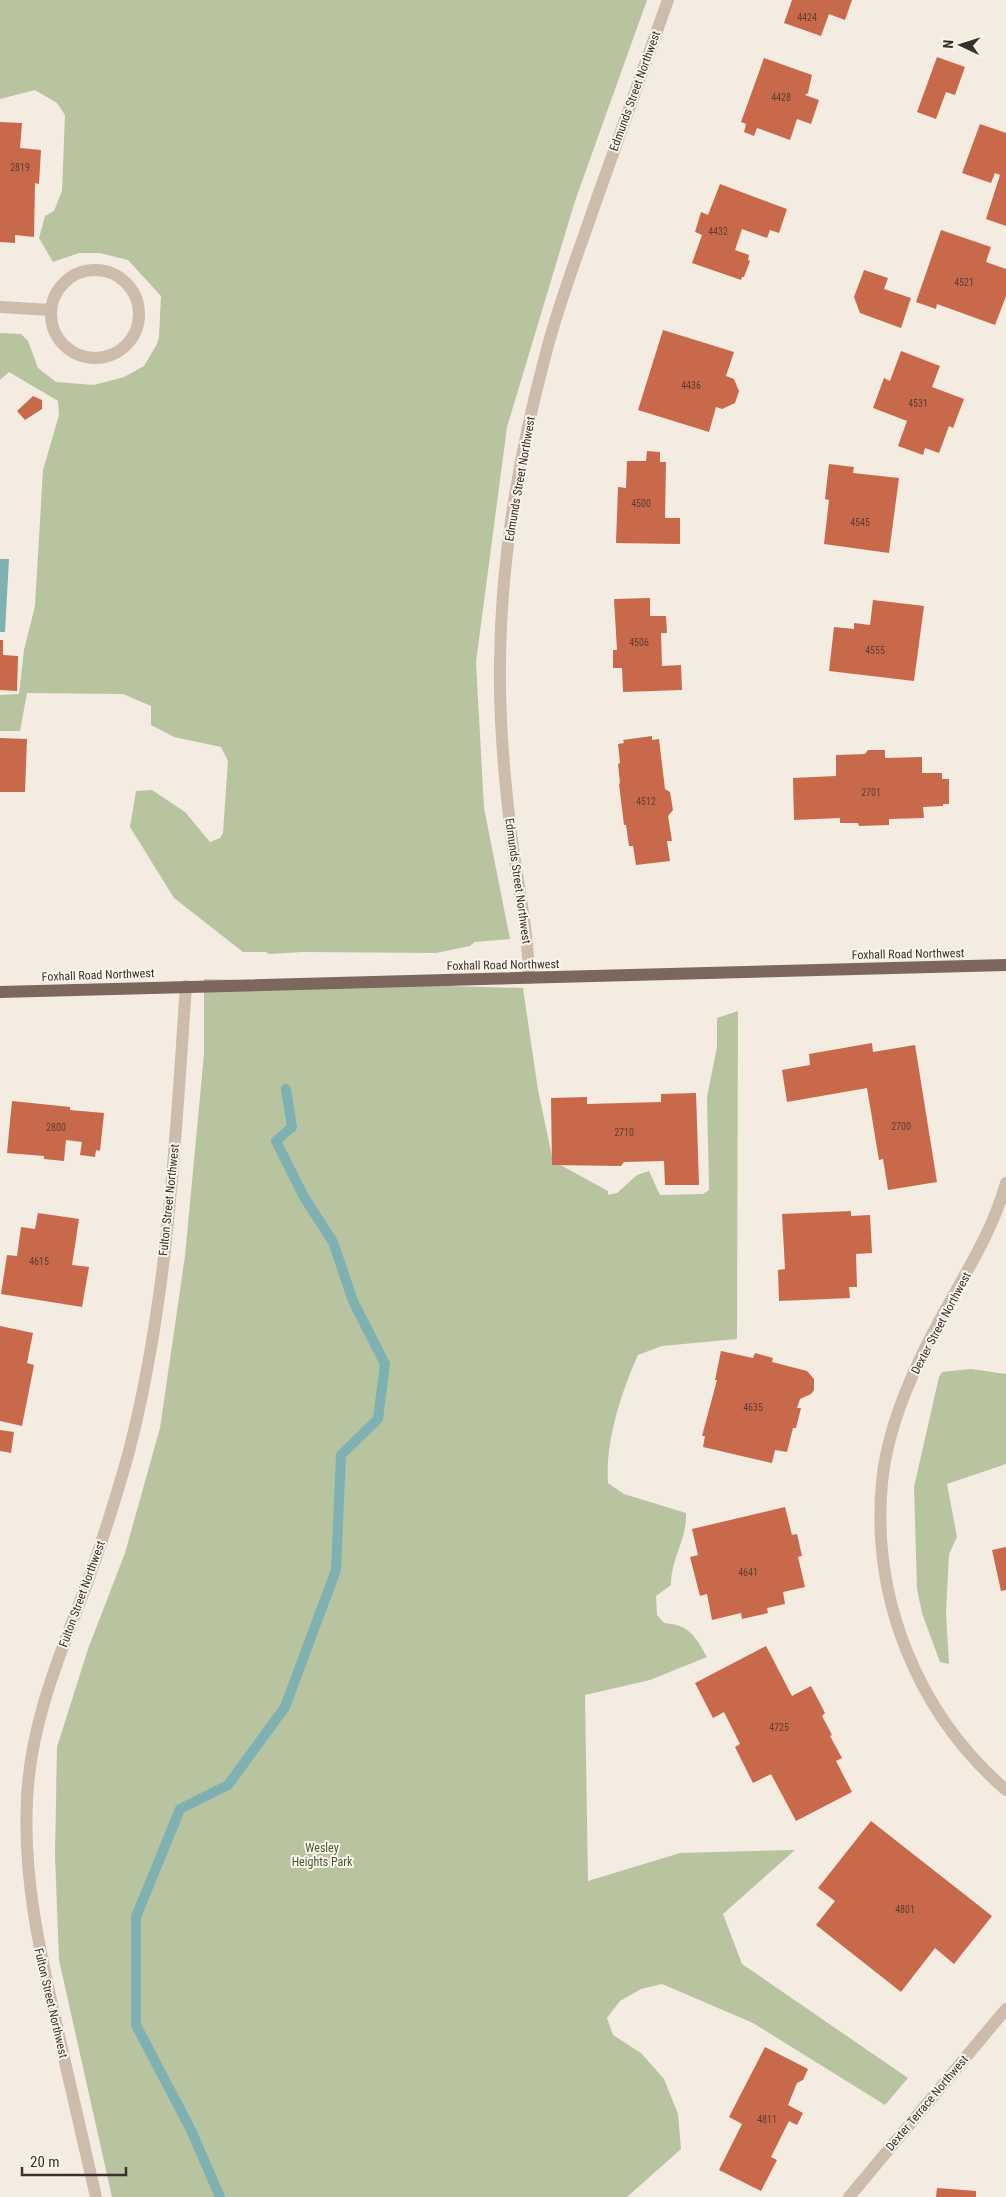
<svg xmlns="http://www.w3.org/2000/svg" width="1006" height="2197" viewBox="0 0 1006 2197" font-family="'Roboto Condensed',sans-serif">
<style>
.green{fill:#b8c4a0}
.water{fill:#7fb0b2}
.lines{fill:none;stroke-linecap:round;stroke-linejoin:round}
.stream{stroke:#7fb0b2;stroke-width:10}
.building{fill:#c8694b}
.minor{stroke:#cdbbac;stroke-width:12}
.primary{stroke:#7d675c;stroke-width:12}
.labels{text-anchor:middle;dominant-baseline:central;stroke-width:4;stroke-linejoin:round;paint-order:stroke}
.number-label{font-size:10px;fill:#5e3e33}
.street-label{font-size:12px;fill:#3b302b;stroke:#fbf5ee}
.park-label{font-size:12px;fill:#4a5a2e;stroke:#fbf5ee}
</style>
<rect width="100%" height="100%" fill="#f4ebe1"/>
<g class="green">
<polygon points="0,0 647,0 575,201 507,427 476,662 484,808 510,939 475,942 470,946 436,953 303,952 269,954 266,952 243,952 174,898 130,827 136,791 152,790 185,812 210,842 220,838 223,833 228,761 221,747 174,737 151,725 151,706 123,694 27,693 20,731 0,731 0,695 19,694 24,650 35,606 43,470 59,415 58,401 9,372 0,380 0,333 21,334 28,341 38,368 56,382 94,385 124,377 144,366 157,344 159,337 161,296 128,260 100,253 79,253 53,262 39,238 45,216 54,211 62,191 65,115 57,103 35,90 0,99"/>
<path d="M204 979 523 988 538 1090 553 1161 608 1191V1195L617 1193 637 1175 649 1171 660 1195 703 1194 709 1190 707 1097 717 1047V1018L738 1011 737 1339 662 1346 638 1355C621 1392 605 1443 608 1483L624 1494 686 1513C687 1540 671 1558 671 1585L656 1596 657 1615 664 1623C690 1625 695 1636 707 1657L650 1680 585 1695 588 1881 680 1853 795 1850 723 1914 742 1964 908 2078 885 2105 753 2023 662 1984 641 1989 620 2001 607 2018 613 2035 641 2053 664 2079 678 2114 681 2149 627 2197H112L59 1960 55 1855 57 1747 88 1649 125 1553 160 1428 185 1256 204 1054Z"/>
<polygon points="971,1369 1006,1374 1006,1464 947,1484 957,1537 949,1554 946,1613 949,1664 940,1662 922,1613 917,1589 914,1487 939,1377 942,1372"/>
</g>
<polygon class="water" points="0,559 9,559 5,632 0,632"/>
<g class="lines">
<polyline class="stream" points="220,2197 191,2130 136,2025 136,1917 180,1809 228,1785 285,1707 336,1570 341,1455 378,1419 385,1364 353,1301 333,1242 304,1197 276,1141 292,1127 286,1089"/>
</g>
<g class="building">
<polygon points="792,0 852,0 845,20 829,14 821,36 784,23"/>
<polygon points="937,57 965,67 955,95 946,92 936,119 917,112"/>
<polygon points="764,58 812,75 808,93 805,95 819,100 811,124 797,119 790,140 757,128 754,136 744,132 746,124 741,122"/>
<polygon points="0,122 22,123 20,148 41,150 39,184 35,183 34,237 15,235 15,243 0,242"/>
<polygon points="980,124 1006,133 1006,226 986,219 1000,175 995,173 991,183 962,173"/>
<polygon points="720,184 787,209 779,233 770,230 767,238 742,229 735,250 749,255 748,260 750,261 744,277 742,277 741,280 692,263 702,235 695,232 701,212 708,215"/>
<polygon points="941,230 991,247 986,262 1006,269 1006,296 995,325 937,304 936,309 916,302"/>
<polygon points="864,270 888,278 884,289 911,298 901,328 860,313 854,297"/>
<polygon points="663,330 734,352 726,376 734,379 739,391 735,403 722,409 716,407 709,432 638,410"/>
<polygon points="901,351 940,366 932,387 964,399 953,428 949,426 939,453 925,448 923,455 898,446 907,421 873,408 884,378 890,381"/>
<polygon points="33,396 42,400 42,409 25,420 17,411"/>
<polygon points="647,451 660,452 660,462 666,462 665,518 680,518 680,544 616,543 618,487 626,488 627,461 646,461"/>
<polygon points="829,464 854,467 853,473 899,478 889,553 824,544 829,500 825,499"/>
<polygon points="650,598 650,616 666,616 667,633 661,633 662,666 681,665 682,690 623,692 622,668 613,668 613,650 617,650 614,599"/>
<polygon points="873,600 924,606 914,681 829,671 834,627 854,629 854,623 870,625"/>
<polygon points="0,640 3,640 3,655 18,656 17,691 0,690"/>
<polygon points="652,736 652,740 659,739 665,789 670,792 673,810 668,816 672,841 667,841 670,861 636,865 633,846 629,846 626,825 624,825 619,784 620,783 618,764 620,763 618,744 624,743 623,740"/>
<polygon points="0,738 27,739 25,792 0,792"/>
<polygon points="868,750 885,750 885,758 922,757 922,773 942,773 942,779 949,779 949,804 943,804 943,806 923,807 924,818 889,819 889,825 859,826 858,823 840,823 840,818 794,820 793,778 836,776 836,755 865,754"/>
<polygon points="872,1043 873,1052 915,1045 937,1182 888,1190 883,1159 879,1160 867,1088 787,1102 782,1070 810,1065 809,1054"/>
<polygon points="696,1093 699,1185 665,1185 664,1161 624,1162 621,1166 552,1165 551,1098 587,1097 587,1104 661,1102 661,1094"/>
<polygon points="12,1101 70,1107 70,1110 104,1113 100,1151 96,1150 95,1157 80,1155 82,1142 66,1140 64,1161 44,1159 44,1156 7,1153"/>
<polygon points="851,1211 851,1216 870,1215 872,1253 856,1254 857,1287 849,1287 850,1298 779,1301 778,1270 785,1269 782,1214"/>
<polygon points="38,1213 79,1219 72,1265 89,1267 82,1307 1,1294 7,1255 17,1256 21,1227 35,1229"/>
<polygon points="0,1326 33,1333 27,1363 34,1365 22,1426 0,1421"/>
<polygon points="721,1351 753,1358 755,1353 773,1358 772,1362 807,1371 814,1379 814,1390 811,1394 800,1399 797,1408 801,1408 796,1428 793,1428 787,1452 775,1450 772,1463 703,1447 705,1436 702,1436 717,1380 715,1380"/>
<polygon points="0,1430 14,1432 11,1453 0,1451"/>
<polygon points="785,1507 792,1535 797,1534 802,1556 798,1557 805,1587 783,1592 785,1604 767,1608 768,1613 742,1619 741,1613 712,1620 707,1594 700,1596 690,1557 698,1555 692,1529"/>
<polygon points="1006,1547 1006,1590 1001,1591 992,1550"/>
<polygon points="766,1646 792,1696 811,1686 825,1713 822,1716 832,1735 830,1736 842,1758 836,1761 852,1792 796,1821 771,1774 753,1783 735,1747 740,1744 724,1712 713,1718 695,1683"/>
<polygon points="871,1821 992,1916 954,1964 935,1948 901,1992 816,1925 835,1901 818,1888"/>
<polygon points="765,2047 808,2069 803,2080 797,2083 788,2105 803,2113 797,2125 789,2121 771,2157 777,2160 761,2191 719,2170 742,2124 729,2117"/>
<polygon points="937,2188 976,2191 976,2197 936,2197"/>
</g>
<g class="lines">
<g class="minor">
<circle cx="95" cy="314" r="44"/>
<polyline points="0,307 51,310"/>
<path d="M529 978C528 928 517 881 511 833 504 776 499 718 500 662 501 558 519 453 546 353 559 302 578 254 595 204 619 136 644 68 668 0"/>
<path d="M1006 1183C988 1247 947 1299 920 1359 902 1397 886 1440 882 1482 871 1599 918 1714 1006 1790"/>
<path d="M96 2197C83 2140 70 2084 57 2027 40 1952 23 1878 27 1800 30 1726 58 1659 84 1591 101 1546 115 1501 128 1455 168 1303 175 1143 186 986"/>
<polyline points="849,2197 1006,2009"/>
</g>
<polyline class="primary" points="0,992 1006,965"/>
</g>
<g class="labels">
<g class="number-label">
<text x="807" y="17">4424</text>
<text x="781" y="97">4428</text>
<text x="20" y="167">2819</text>
<text x="718" y="231">4432</text>
<text x="964" y="282">4521</text>
<text x="691" y="385">4436</text>
<text x="918" y="403">4531</text>
<text x="641" y="503">4500</text>
<text x="860" y="522">4545</text>
<text x="639" y="642">4506</text>
<text x="875" y="650">4555</text>
<text x="871" y="792">2701</text>
<text x="646" y="801">4512</text>
<text x="901" y="1126">2700</text>
<text x="56" y="1127">2800</text>
<text x="624" y="1132">2710</text>
<text x="39" y="1261">4615</text>
<text x="753" y="1407">4635</text>
<text x="748" y="1572">4641</text>
<text x="779" y="1727">4725</text>
<text x="905" y="1909">4801</text>
<text x="767" y="2119">4811</text>
</g>
<g class="street-label">
<text transform="translate(635 91) rotate(-70)">Edmunds Street Northwest</text>
<text transform="translate(520 479) rotate(-80)">Edmunds Street Northwest</text>
<text transform="translate(518 881) rotate(82)">Edmunds Street Northwest</text>
<text transform="translate(908 954) rotate(-1)">Foxhall Road Northwest</text>
<text transform="translate(503 965) rotate(-1)">Foxhall Road Northwest</text>
<text transform="translate(98 975) rotate(-2)">Foxhall Road Northwest</text>
<text transform="translate(169 1200) rotate(-84)">Fulton Street Northwest</text>
<text transform="translate(941 1323) rotate(-62)">Dexter Street Northwest</text>
<text transform="translate(82 1594) rotate(-70)">Fulton Street Northwest</text>
<text transform="translate(51 2003) rotate(77)">Fulton Street Northwest</text>
<text transform="translate(927 2103) rotate(-50)">Dexter Terrace Northwest</text>
</g>
<g class="park-label">
<text x="322" y="1848">Wesley<tspan x="322" dy="14">Heights Park</tspan></text>
</g>
</g>
<g transform="translate(961 45) rotate(274)" stroke="#fbf5ee" stroke-width="4" paint-order="stroke">
<path d="M0-4L9 19L0 12L-9 19Z" fill="#3b302b"/>
<text y="-8" font-size="14" font-weight="bold" text-anchor="middle" fill="#3b302b">N</text>
</g>
<path d="M22 2167v8h104v-8" fill="none" stroke="#3b302b" stroke-width="2.5"/>
<text x="30" y="2167" font-size="15" fill="#3b302b" stroke="#fbf5ee" stroke-width="4" paint-order="stroke">20 m</text>
</svg>
